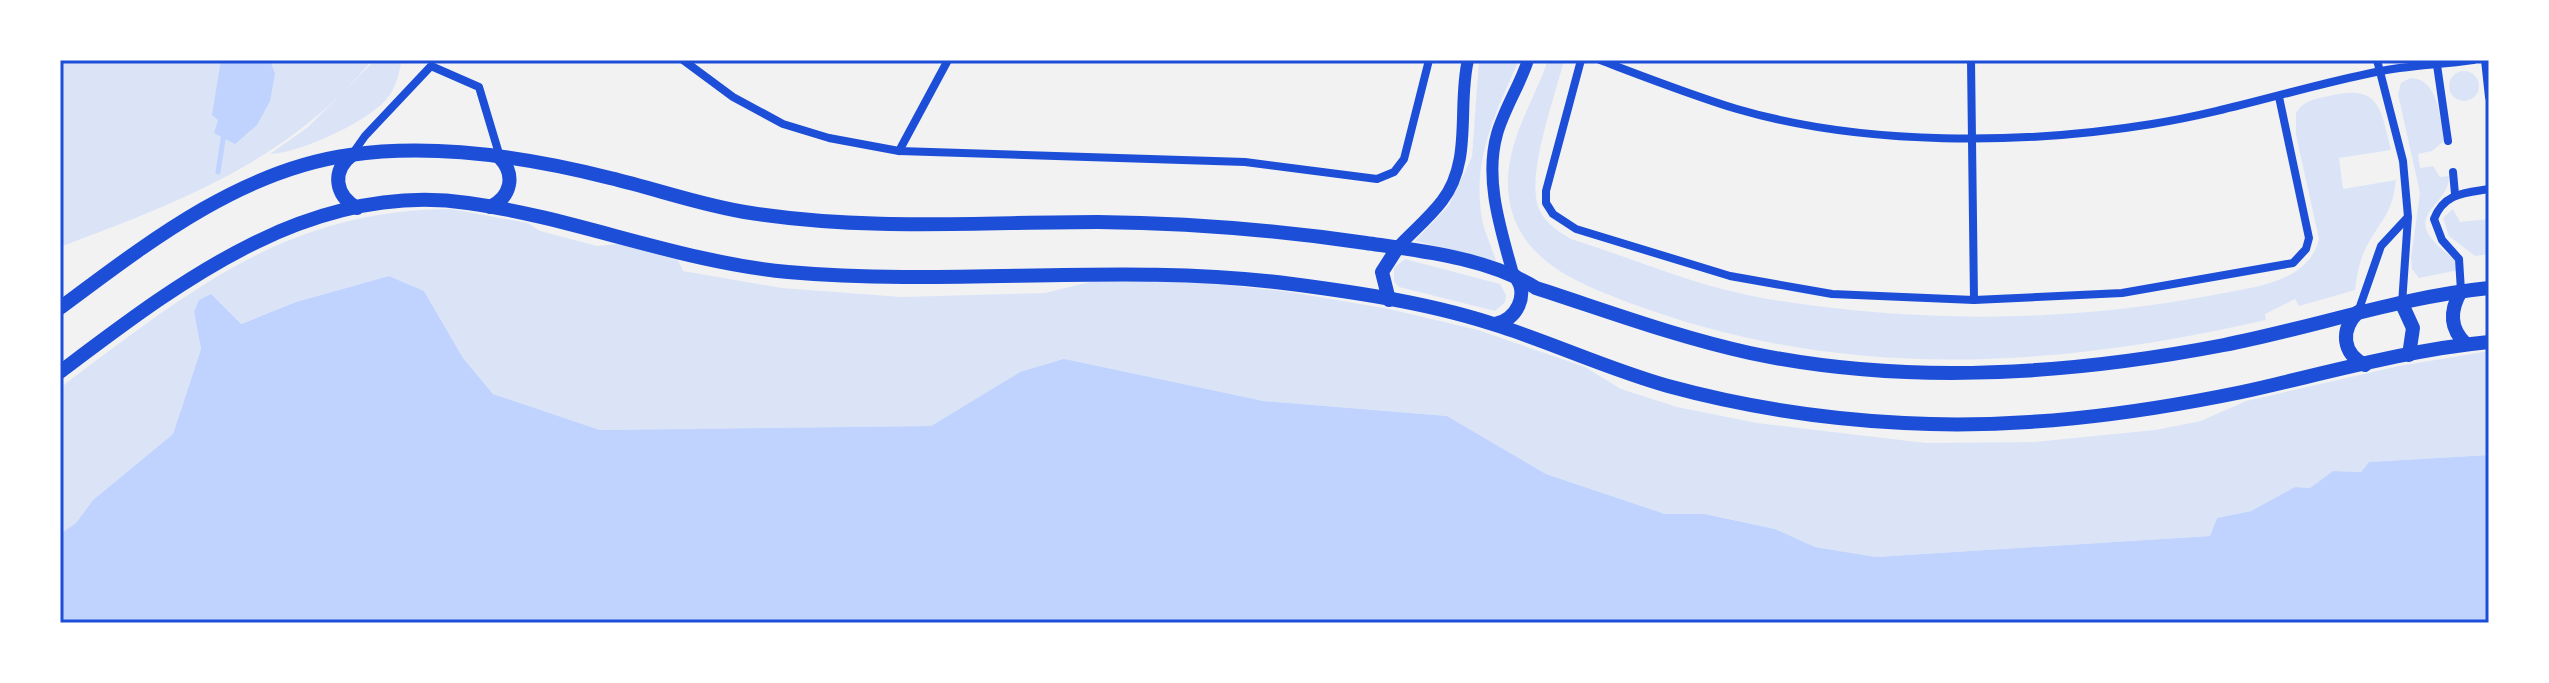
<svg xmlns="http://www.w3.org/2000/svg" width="2549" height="683" viewBox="0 0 2549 683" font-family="'Alegreya Sans',sans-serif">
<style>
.green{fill:#dbe4f7}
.water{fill:#bfd3fe}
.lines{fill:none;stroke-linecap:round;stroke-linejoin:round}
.stream{stroke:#bfd3fe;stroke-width:5}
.minor{stroke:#1d4ed8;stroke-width:8}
.tertiary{stroke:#1d4ed8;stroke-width:12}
.primary{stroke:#1d4ed8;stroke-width:14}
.neatline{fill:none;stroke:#1d4ed8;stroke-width:3}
</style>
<rect width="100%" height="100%" fill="#f2f2f2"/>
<g class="green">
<path d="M60 60H372C290 161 177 203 60 247Z"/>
<path d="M375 60H402C399 72 397 85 389 96 371 121 300 153 270 154L308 127Z"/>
<path d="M1479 60H1519C1495 114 1472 159 1482 219 1485 234 1492 247 1496 261L1415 241 1449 205 1472 157Z"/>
<path d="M1548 60H1564C1555 97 1529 166 1537 203 1541 220 1556 230 1571 239 1635 259 1700 288 1768 299 1914 323 2062 323 2208 296 2247 288 2308 285 2319 239L2296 135V113C2304 100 2315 99 2329 96 2380 84 2380 107 2391 150L2339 158 2343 189 2396 180C2392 213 2384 216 2369 242 2360 257 2357 274 2355 290L2299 306 2295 299 2265 314 2266 320C2051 369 1841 382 1630 303 1577 283 1518 260 1509 198 1502 147 1532 106 1548 60Z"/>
<circle cx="2464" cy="86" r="15"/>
<path d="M2410 78C2439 78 2440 119 2444 141L2432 151 2418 154 2420 168 2433 166 2440 177 2449 176C2450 209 2391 215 2456 260L2459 270 2419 278 2412 269 2411 258 2420 193 2398 94 2401 83Z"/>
<path d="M451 209 528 223 540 231 597 246 618 244 678 260 683 271 782 288 901 297 1045 293 1094 281H1189L1290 292 1389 309 1478 330 1585 367 1621 389 1677 407 1757 423 1926 443 2034 442 2155 430 2201 421 2246 401 2399 366 2489 351V455L2369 462 2361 472 2333 471 2310 488 2295 487 2251 511 2217 518 2210 536 1876 557 1815 547 1775 529 1706 514H1665L1546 474 1447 416 1263 401 1200 390 1020 372 931 426 600 430 493 394 463 358 424 291 389 276 296 302 240 324 226 311 194 312 201 349 173 434 93 500 76 523 60 534V390L66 383C192 290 286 210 451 209Z"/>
<polygon points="2453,209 2460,222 2489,219 2489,254 2475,256 2449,236 2443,218"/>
<polygon points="1405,259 1500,284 1506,295 1505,302 1495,311 1399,287 1394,282 1394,268"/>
</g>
<g class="water">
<polygon points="221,60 270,60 275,74 270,101 257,125 235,144 214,133 218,120 212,115"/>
<polygon points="389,276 424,291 463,358 493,394 600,430 931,426 1020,372 1064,359 1263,401 1447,416 1546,474 1665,514 1705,514 1775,529 1815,547 1876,557 2210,536 2217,518 2251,511 2295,487 2310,488 2333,471 2361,472 2369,462 2489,455 2489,623 60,623 60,534 76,523 93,500 173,434 201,349 194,312 199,300 211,294 241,324 296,302"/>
</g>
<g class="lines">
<polyline class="stream" points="218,172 224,133"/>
<g class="minor">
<polyline points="683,60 733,97 783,124 829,138 899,151 1245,162 1377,179 1394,172 1404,159 1429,60"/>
<polyline points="1581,60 1546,191 1546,203 1553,214 1576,229 1730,276 1832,294 1974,300 2122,293 2293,263 2306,249 2309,238 2279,97"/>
<path d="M1600 60C1645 77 1691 95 1737 109 1863 146 2023 145 2152 124 2228 112 2301 87 2376 72 2408 65 2441 65 2473 60"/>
<polyline points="1971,60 1974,300"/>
<polyline points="2377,60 2403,161 2408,217 2402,304"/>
<polyline points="2485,60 2489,97"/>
<polyline points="2437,65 2448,141"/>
<polyline points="899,151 948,60"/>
<polyline points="353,153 365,136 431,66 479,87 500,157"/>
<polyline points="2453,172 2455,194"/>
<path d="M2461 291 2459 259 2442 240 2434 219C2444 193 2464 193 2489 189"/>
<polyline points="2358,312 2381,246 2407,218"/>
</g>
<g class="tertiary">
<path d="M1398 247C1412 232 1429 218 1442 201 1473 161 1457 106 1468 60"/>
<path d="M1513 274C1501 230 1484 180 1497 134 1504 109 1520 85 1528 60"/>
</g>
<g class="primary">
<path d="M352 155C331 171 335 195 357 208"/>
<path d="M490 207C511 197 516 175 500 158"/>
<path d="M2461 291C2450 310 2449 328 2466 344"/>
<polyline points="1389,300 1382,272 1398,247"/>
<polyline points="2402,304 2413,328 2409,355"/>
<path d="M60 308C146 244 240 170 350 155 434 143 527 157 610 178 657 189 703 206 751 213 866 231 982 222 1098 222 1188 223 1277 230 1366 243 1422 251 1488 258 1536 288 1607 311 1677 337 1750 353 1906 386 2068 375 2224 345 2312 328 2399 297 2489 288"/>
<path d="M2358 312C2340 330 2342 353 2365 365"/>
<path d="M1495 324C1516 321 1530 294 1515 276"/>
<path d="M60 372C177 284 310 180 468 203 576 218 679 262 788 272 955 287 1124 262 1292 284 1361 293 1435 304 1502 327 1557 345 1611 370 1668 386 1745 407 1824 419 1904 423 2018 429 2130 415 2242 392 2323 374 2406 350 2489 342"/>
</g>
</g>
<rect width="2549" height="683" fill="none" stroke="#ffffff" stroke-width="124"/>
<rect x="62" y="62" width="2425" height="559" class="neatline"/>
</svg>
